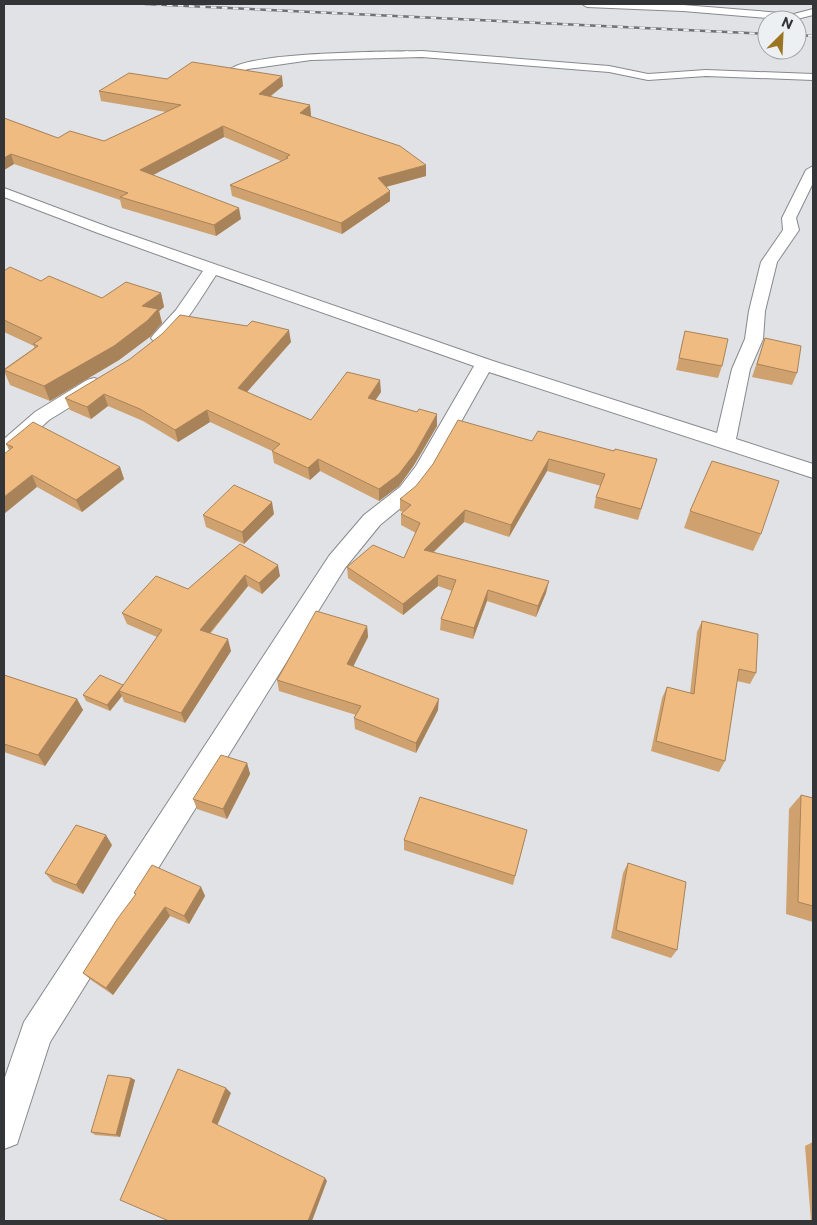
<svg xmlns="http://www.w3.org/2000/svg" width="817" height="1225" viewBox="0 0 817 1225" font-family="Commissioner,sans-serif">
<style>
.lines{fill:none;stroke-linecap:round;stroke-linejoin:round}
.street-casing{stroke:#87898d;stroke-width:2}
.street{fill:#fff;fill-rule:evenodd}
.rail-casing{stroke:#6f7173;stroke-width:2.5}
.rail{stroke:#edf0f3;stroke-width:2;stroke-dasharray:5.5;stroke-linecap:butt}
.wall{fill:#cea16e}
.shaded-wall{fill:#a8835a}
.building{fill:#f0bb80;stroke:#a8835a}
</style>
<rect width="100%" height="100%" fill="#e0e2e6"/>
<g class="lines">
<g class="street-casing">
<g id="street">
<polygon points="582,4 683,5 794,14 813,9 813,15 793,20 683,11 587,7"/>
<path d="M422 51 609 66 648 74 706 70 813 74V80L706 76 648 80 609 72 422 57 311 60 248 69 234 74 228 71C246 51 390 52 422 51Z"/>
<path d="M813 166V183L796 218 799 230 777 262 765 311 763 339 750 369 736 439 813 464V478L489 372 431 475 414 497 380 525 345 568 50 1042 17 1144 4 1149V1080L24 1022 329 556 364 515 400 487 416 466 474 366 216 275C206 290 180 334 165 342 162 344 158 343 154 342L151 338 154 334 176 310 203 271 98 233 4 197V188L108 227 490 360 717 433 732 369 745 339 749 311 761 262 783 230 782 218 806 170Z"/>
<polygon points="94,378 101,380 103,384 101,388 49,420 11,455 4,457 4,439 35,412 87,380"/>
</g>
</g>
<use href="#street" class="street"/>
<g class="rail-casing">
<g id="rail">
<polyline points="145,4 767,34"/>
<polyline points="797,35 813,36"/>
</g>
</g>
<use href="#rail" class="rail"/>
</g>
<g class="wall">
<polygon points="167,79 283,86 270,97 310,105 311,116 310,116 426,176 386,187 390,201 342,234 232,196 230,185 281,161 224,137 153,175 241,219 216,236 122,208 120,200 14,164 4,170 4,118 58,138 104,141 166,112 101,101 99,91"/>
<polygon points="4,271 102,298 161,293 164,307 159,311 162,323 151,336 119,360 50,401 10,385 4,371 4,369 34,348 34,346 4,332"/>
<polygon points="685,331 722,366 718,378 676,370"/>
<polygon points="765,338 797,373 792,385 752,377"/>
<polygon points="291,342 247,392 311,420 381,392 375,400 437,426 414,465 399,486 379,501 320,471 310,480 274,463 272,451 210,422 178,442 143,421 108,406 91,419 70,410 65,398"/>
<polygon points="532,441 614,451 657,459 638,520 594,508 596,497 601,486 547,471 509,537 464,522 433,553 546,593 536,617 487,601 473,639 440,630 441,619 452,591 438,586 403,615 348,578 347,567 404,558 416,533 401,525 401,514 403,512 400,511 400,499"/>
<polygon points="6,444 120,467 124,479 82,512 37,487 9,450"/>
<polygon points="690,511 761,534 753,551 684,528"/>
<polygon points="274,514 244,544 206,527 203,515"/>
<polygon points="240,544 280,576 262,594 248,586 210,634 231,651 185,723 124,702 122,696 110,711 86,701 83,695 124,685 157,637 127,624 122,613 188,589"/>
<polygon points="702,621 756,673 750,684 737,681 725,761 719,772 651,751 662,698 667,687 690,693 697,632"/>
<polygon points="367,626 368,637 353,666 438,710 416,753 355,729 354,718 356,715 279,691 277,680"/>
<polygon points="4,675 77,699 83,710 45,766 4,752"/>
<polygon points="247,763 250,774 227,819 197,809 193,799"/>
<polygon points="801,795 813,798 813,922 786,914 789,809"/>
<polygon points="527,830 513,885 404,850 404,840"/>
<polygon points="112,845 83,894 53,882 45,873"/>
<polygon points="628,863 677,950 671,958 611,938 623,873"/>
<polygon points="201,887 205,896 189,924 170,916 113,995 91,980 83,973 136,895 134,893"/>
<polygon points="131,1078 135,1080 120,1137 95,1135 91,1132"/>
<polygon points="813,1142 813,1221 811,1221 805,1146"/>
</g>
<g class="shaded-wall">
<polygon points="282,76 283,86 260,104 259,94"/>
<polygon points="310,105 311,116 300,123 300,113"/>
<polygon points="223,126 224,137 142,181 140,170"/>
<polygon points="11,154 14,164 4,170 4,158"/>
<polygon points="426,165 426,176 378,189 378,178"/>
<polygon points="390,191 390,201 342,234 341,223"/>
<polygon points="239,208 241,219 216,236 214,225"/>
<polygon points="161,293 164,307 159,311 162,323 151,336 119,360 50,401 44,386 142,306"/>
<polygon points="289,330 291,342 240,400 238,388"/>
<polygon points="380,380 381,392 369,410 368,398"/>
<polygon points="104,394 108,406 91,419 87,407"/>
<polygon points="207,410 210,422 178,442 175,430"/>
<polygon points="437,414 437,426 414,465 399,486 379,501 379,489"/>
<polygon points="318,459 320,471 310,480 308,468"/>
<polygon points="549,459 547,471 509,537 511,525"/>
<polygon points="120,467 124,479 82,512 76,500"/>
<polygon points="32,475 37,487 4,514 4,497"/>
<polygon points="272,502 274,514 244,544 242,532"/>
<polygon points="465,510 464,522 423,562 424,550"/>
<polygon points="278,565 280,576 262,594 259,583"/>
<polygon points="245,575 248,586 203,641 200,630"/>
<polygon points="438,575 438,586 403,615 403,604"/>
<polygon points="549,581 546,593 536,617 538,606"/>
<polygon points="488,590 487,601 473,639 474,628"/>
<polygon points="367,626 368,637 349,675 347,664"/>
<polygon points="228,639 231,651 185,723 181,713"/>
<polygon points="123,685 119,691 122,696 110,711 107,705"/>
<polygon points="77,699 83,710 45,766 38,755"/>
<polygon points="439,699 438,710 416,753 416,743"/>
<polygon points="247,763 250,774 227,819 223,809"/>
<polygon points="106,835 112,845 83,894 76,885"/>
<polygon points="201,887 205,896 189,924 184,916"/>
<polygon points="165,907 170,916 113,995 106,988"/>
<polygon points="131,1078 135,1080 120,1137 116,1135"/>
<polygon points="226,1088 231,1093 217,1126 212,1122"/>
<polygon points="325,1178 327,1181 312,1221 308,1221"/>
</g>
<g class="building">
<polygon points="192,62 282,76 259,94 310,105 300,113 400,146 426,165 378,178 390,191 341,223 230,185 288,158 286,157 290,155 223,126 140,170 239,208 214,225 120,197 128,193 11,154 4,158 4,118 58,138 70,131 104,141 181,105 99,91 129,73 167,79"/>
<polygon points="10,267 41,281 49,276 102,298 126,282 161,293 142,306 158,309 147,321 114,346 44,386 4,370 38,346 33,344 42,338 4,320 4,271"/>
<polygon points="180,315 247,326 252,321 289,330 238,388 311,420 347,372 380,380 368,398 417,412 419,409 437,414 415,453 399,474 379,489 318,459 308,468 272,451 280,444 207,410 175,430 140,409 104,394 87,407 65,398 130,359 162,334"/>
<polygon points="685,331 728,339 722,366 679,358"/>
<polygon points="765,338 801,346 797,373 757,364"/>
<polygon points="458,420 532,441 538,431 614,451 615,449 657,459 641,509 596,497 605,474 549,459 511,525 465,510 424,550 549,581 538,606 488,590 474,628 441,619 456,580 438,575 403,604 347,567 373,545 404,558 420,523 401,514 411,505 400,499 416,486 433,464"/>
<polygon points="33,422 120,467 76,500 32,475 4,497 4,454 13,447 6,444"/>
<polygon points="712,461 779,481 761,534 690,511"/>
<polygon points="234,485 272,502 242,532 203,515"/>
<polygon points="240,544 278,565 259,583 245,575 200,630 228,639 181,713 119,691 162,630 122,613 156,576 188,589"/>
<polygon points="316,611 367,626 347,664 439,699 416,743 354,718 361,706 277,680"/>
<polygon points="702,621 758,634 756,673 739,669 725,761 656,741 667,687 694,694"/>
<polygon points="4,675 77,699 38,755 4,744"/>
<polygon points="100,675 123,685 107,705 83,695"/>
<polygon points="221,755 247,763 223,809 193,799"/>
<polygon points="801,795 813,798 813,906 798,902"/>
<polygon points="420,797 527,830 515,876 404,840"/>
<polygon points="76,825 106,835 76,885 45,873"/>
<polygon points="628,863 686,882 677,950 616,930"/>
<polygon points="152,865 201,887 184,916 165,907 106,988 83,973 118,918 136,894 134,893"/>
<polygon points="178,1069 226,1088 212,1122 325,1178 308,1221 169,1221 120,1200"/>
<polygon points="108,1075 131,1078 116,1135 91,1132"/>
</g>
<rect width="817" height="1225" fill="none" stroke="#343536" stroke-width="10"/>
<g transform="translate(782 35) rotate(24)"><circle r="24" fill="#edf0f3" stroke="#a3a5a7"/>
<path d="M0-4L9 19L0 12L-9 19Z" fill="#9c7522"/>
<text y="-8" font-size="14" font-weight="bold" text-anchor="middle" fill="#343536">N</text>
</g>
</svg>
